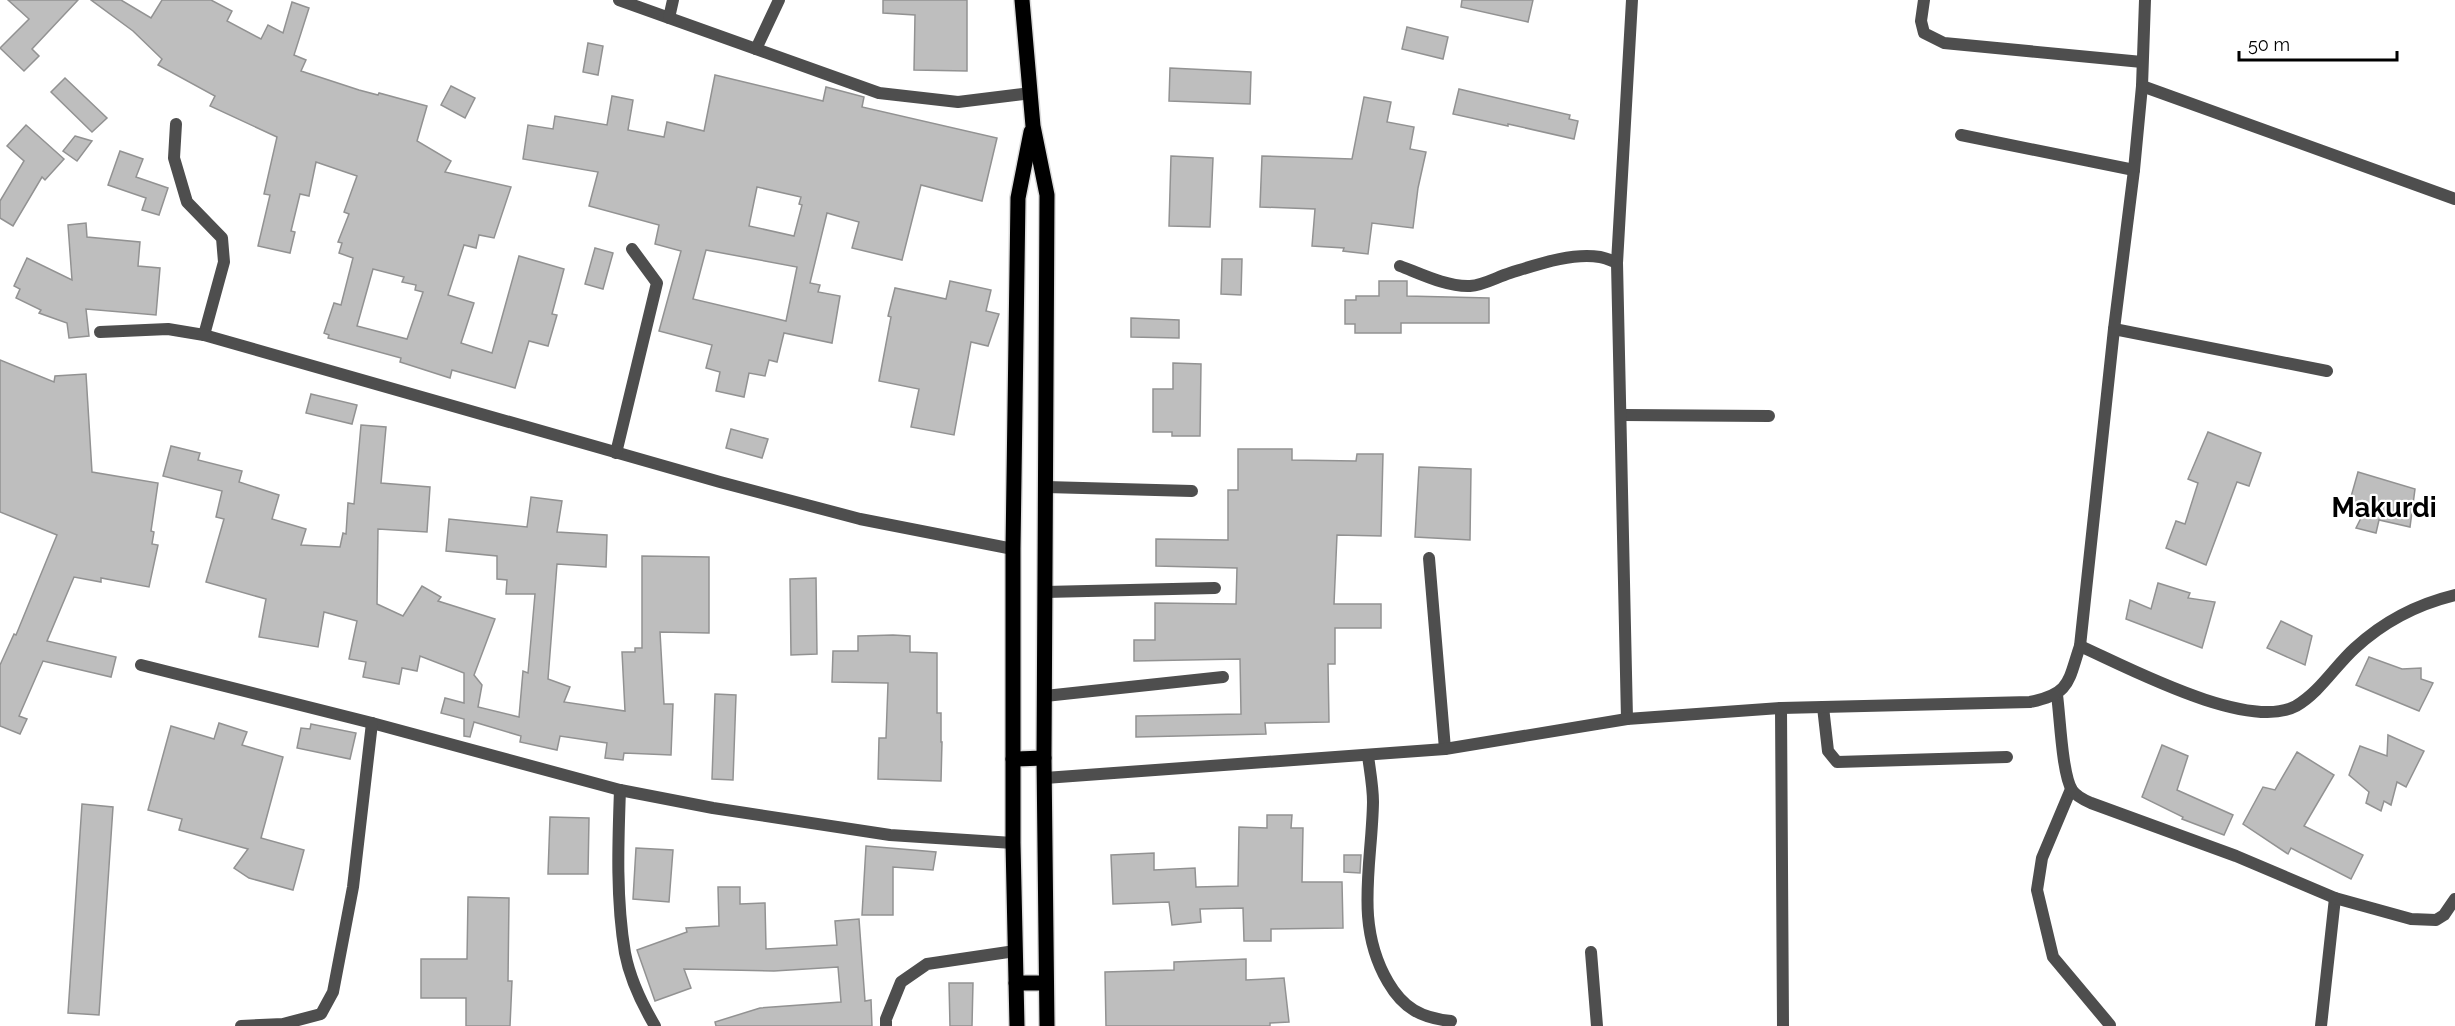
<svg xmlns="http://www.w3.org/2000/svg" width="2455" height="1026" viewBox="0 0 2455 1026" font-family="Raleway,sans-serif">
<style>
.building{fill:#bebebe;stroke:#929292;stroke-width:1.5;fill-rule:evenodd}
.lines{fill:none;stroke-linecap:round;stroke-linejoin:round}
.primary-casing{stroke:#dbdbdb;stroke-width:18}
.service{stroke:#4e4e4e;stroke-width:12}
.minor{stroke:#4e4e4e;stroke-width:12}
.primary{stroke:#000;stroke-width:15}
.labels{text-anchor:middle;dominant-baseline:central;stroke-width:4.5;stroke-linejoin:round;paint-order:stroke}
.town-label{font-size:27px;font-weight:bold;fill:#000;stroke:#fff}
</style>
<rect width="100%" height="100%" fill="#fff"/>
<g class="building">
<polygon points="8,0 78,0 32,49 39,56 24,71 0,48 29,19"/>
<path d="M91 0H121L151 18 162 0H211L232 11 227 21 261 39 268 25 283 33 292 2 309 8 294 55 306 60 301 71 359 90 378 95 379 93 427 106 417 141 451 161 445 172 511 187 494 238 479 235 476 248 464 245 448 295 474 303 461 343 492 353 519 256 564 269 552 314 557 315 548 346 529 341 515 388 452 370 450 378 400 362 401 358 328 338 329 335 324 333 334 303 341 305 353 258 339 253 342 243 338 242 349 214 344 212 357 176 316 162 309 196 300 194 291 231 295 232 290 253 258 246 270 195 264 194 277 137 210 106 215 96 158 65 162 59 133 31ZM373 269 404 277 402 282 416 285 415 290 423 292 407 339 357 326Z"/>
<polygon points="883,0 967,0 967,71 914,70 915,15 883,13"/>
<polygon points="1462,0 1533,0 1528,22 1461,7"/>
<polygon points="1407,27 1448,37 1443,59 1402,49"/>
<polygon points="588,43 603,46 598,75 583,72"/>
<polygon points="1170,68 1251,72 1250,104 1169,101"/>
<path d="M715 75 823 101 826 87 864 97 862 107 997 138 982 201 921 185 902 260 852 248 859 222 827 213 810 283 820 285 818 292 840 296 832 343 784 333 777 362 769 360 765 376 749 373 744 397 716 391 720 372 706 368 712 345 659 331 681 251 655 244 659 225 589 206 598 172 523 159 528 125 553 129 555 116 607 125 612 96 633 100 628 130 664 137 667 122 704 131ZM757 187 801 197 799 204 802 205 794 236 749 226ZM706 250 797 267 786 321 693 299Z"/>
<polygon points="65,78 107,118 92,132 51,92"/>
<polygon points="451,86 475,98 465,118 441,105"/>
<polygon points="1459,89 1570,115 1569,119 1578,121 1574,139 1508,124 1508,126 1453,114"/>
<polygon points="1364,97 1391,102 1387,122 1414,127 1410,149 1426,152 1418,188 1413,228 1372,223 1368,254 1343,251 1344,248 1312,246 1315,209 1260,207 1262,156 1352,159"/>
<polygon points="26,125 64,159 45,180 42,177 13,226 0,218 0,201 24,161 7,146"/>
<polygon points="75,136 92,141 77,161 63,151"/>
<polygon points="120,151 143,159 136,177 168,188 159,215 142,210 146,198 108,185"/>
<polygon points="1171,156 1213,158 1210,227 1169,226"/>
<polygon points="86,223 87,237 140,242 138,266 160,268 156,315 86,309 89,336 69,338 67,323 39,313 41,310 16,298 20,289 14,286 27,258 72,280 68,225"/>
<polygon points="595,248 613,253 603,289 585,284"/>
<polygon points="1222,259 1242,259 1241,295 1221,294"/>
<polygon points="950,281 991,290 986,311 999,314 988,346 971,342 954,435 911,427 919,389 879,381 891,317 888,316 895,288 946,299"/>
<polygon points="1379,281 1407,281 1407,296 1489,298 1489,323 1401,323 1401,333 1355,333 1355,324 1345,324 1345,300 1356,300 1356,296 1379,296"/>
<polygon points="1131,318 1179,320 1179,338 1131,337"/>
<polygon points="0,360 54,382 55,376 86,374 92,472 158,483 151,531 154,532 152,544 158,545 149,587 101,578 101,582 74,577 47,641 116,657 111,677 43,661 19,716 27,719 20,734 0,726 0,665 14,634 16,635 57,535 0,512"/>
<polygon points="1173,363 1201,364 1200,436 1172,436 1172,432 1153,432 1153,389 1173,389"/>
<polygon points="311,394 357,405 352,424 306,413"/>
<polygon points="361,425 386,427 381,483 430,487 427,532 378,529 377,604 403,616 422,586 441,597 438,601 495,619 474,675 482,685 478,707 519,717 523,671 528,673 535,594 506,594 507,580 497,579 497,556 446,551 449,519 527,527 531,497 562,501 557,532 607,535 606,567 557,564 548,679 570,687 564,702 625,711 622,652 635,652 635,648 642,648 642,556 709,557 709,633 660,632 664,704 673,704 671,755 624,753 623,760 605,758 607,743 560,736 557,750 520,742 521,736 474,722 470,737 464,736 464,719 441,713 445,698 464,703 464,673 420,656 417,671 402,668 399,684 363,677 366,662 349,659 357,621 324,612 318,647 259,637 266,599 206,582 224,519 216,517 222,491 163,476 171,446 200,453 198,460 242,471 239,482 279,495 272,519 306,529 301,545 340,547 343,533 346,534 348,503 354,504"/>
<polygon points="731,429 768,439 762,458 726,448"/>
<polygon points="2208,432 2261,453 2249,486 2237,482 2206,565 2166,548 2176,521 2185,524 2198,483 2188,479"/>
<polygon points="1238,449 1292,449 1292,460 1356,461 1357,454 1383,454 1381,536 1337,535 1334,604 1381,604 1381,628 1335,628 1335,664 1328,664 1329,722 1265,723 1266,734 1136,737 1136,716 1241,714 1240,659 1134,661 1134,640 1155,640 1155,603 1236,604 1237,568 1156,566 1156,539 1228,540 1228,490 1238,490"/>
<polygon points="1419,467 1471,469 1470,540 1415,537"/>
<polygon points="2358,472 2415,489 2410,527 2379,520 2376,533 2356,528 2363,514 2347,511"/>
<polygon points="816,578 817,654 791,655 790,579"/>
<polygon points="2158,583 2190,593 2188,598 2215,602 2202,648 2126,619 2130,600 2151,609"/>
<polygon points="2281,621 2312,636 2305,665 2267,648"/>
<polygon points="893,635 910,636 910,652 937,653 937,713 941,713 941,742 942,742 941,781 878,779 879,738 886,738 888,683 832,682 833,651 858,651 858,636"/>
<polygon points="2369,657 2402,669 2421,668 2421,679 2433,683 2419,711 2356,685"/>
<polygon points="715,694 736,695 733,780 712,779"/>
<polygon points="219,723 247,732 242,745 283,757 261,838 304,850 293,890 249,878 234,868 248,849 179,830 182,819 148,810 171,726 214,739"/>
<polygon points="311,724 356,733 350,759 297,748 301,728 310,729"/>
<polygon points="2388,735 2424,751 2406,787 2397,782 2391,805 2384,801 2381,811 2366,803 2369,792 2349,775 2360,746 2387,756"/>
<polygon points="2162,745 2188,756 2177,790 2233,815 2224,835 2182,819 2183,817 2142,797"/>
<polygon points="2297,752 2334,775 2304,826 2363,855 2351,879 2291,848 2288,854 2243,824 2263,787 2275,790"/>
<polygon points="82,804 113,807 99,1015 68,1013"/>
<polygon points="1267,815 1292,815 1291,828 1303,828 1302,882 1342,882 1343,928 1271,929 1271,941 1244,941 1243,908 1200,909 1201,922 1172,925 1169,902 1113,904 1111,855 1154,853 1154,870 1195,868 1196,887 1238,886 1239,827 1267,828"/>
<polygon points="550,817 589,818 588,874 548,874"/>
<polygon points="866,846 936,852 933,870 893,867 893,915 862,915"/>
<polygon points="636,848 673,850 669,902 633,899"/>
<polygon points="1344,855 1361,855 1360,873 1344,872"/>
<polygon points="718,887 740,887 740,904 765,903 766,949 837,945 835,921 859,919 865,1001 871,1000 872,1026 716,1026 715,1022 760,1008 841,1002 838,967 774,971 684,969 691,988 655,1001 637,950 687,932 686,928 719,926"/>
<polygon points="468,897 509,898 508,981 512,981 510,1026 466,1026 466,998 421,998 421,959 467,959"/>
<polygon points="1246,959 1246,980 1284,978 1289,1022 1270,1023 1270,1026 1106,1026 1105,972 1174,970 1174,962"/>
<polygon points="949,983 973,983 972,1026 950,1026"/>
</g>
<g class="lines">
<g class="primary-casing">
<g id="primary">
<polyline points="1022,0 1033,126 1047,195 1044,758 1047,1026"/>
<polyline points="1013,759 1044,758"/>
<polyline points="1016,983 1046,983"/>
<polyline points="1017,1026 1013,843 1013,549 1018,198 1031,132"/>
</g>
</g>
<g class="service">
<polyline points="1924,0 1921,21 1924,33 1944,43 2142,62"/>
<polyline points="1623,415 1769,416"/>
<polyline points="1046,487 1192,491"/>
<polyline points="1429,558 1445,749"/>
<polyline points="1045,592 1215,588"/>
<polyline points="1045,696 1223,677"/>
<polyline points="1823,707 1828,751 1837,762 2007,757"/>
<polyline points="2071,789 2042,858 2037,890 2053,957 2110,1025"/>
<polyline points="886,1026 886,1019 901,982 927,964 1015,951"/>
<polyline points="2321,1026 2335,898"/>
</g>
<g class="minor">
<polyline points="619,0 879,93 958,102 1031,93"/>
<polyline points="669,18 673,0"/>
<polyline points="756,49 779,0"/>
<polyline points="2142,86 2455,199"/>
<polyline points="176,124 174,158 187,202 222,238 224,262 204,335"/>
<polyline points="1961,135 2134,170"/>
<path d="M1400 266C1421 274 1447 287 1470 286 1484 285 1497 277 1510 273 1536 265 1572 252 1600 257 1606 258 1612 261 1617 263"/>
<polyline points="2114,329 2327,371"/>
<polyline points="100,332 168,329 204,335 720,482 860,519 1013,549"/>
<polyline points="616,453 657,283 632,249"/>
<path d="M2080 646C2127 667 2248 732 2296 706 2320 692 2335 666 2355 648 2383 622 2418 604 2455 595"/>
<polyline points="141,665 372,723 620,790 713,808 890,835 1013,843"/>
<path d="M2057 695C2060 716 2062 774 2072 790 2076 796 2084 800 2091 803L2236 856 2335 898 2411 919 2436 920 2444 915 2455 899"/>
<polyline points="1781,708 1783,1026"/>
<polyline points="1627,719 1617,263 1632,0"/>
<path d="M1368 756C1370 771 1373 787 1373 802 1372 865 1354 924 1388 982 1403 1008 1421 1018 1451 1021"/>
<path d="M1045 778 1445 749 1627 719 1781 708 2030 702C2071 694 2068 681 2080 646L2114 329 2134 170 2142 86 2145 0"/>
<path d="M620 790C618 844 616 900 625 953 630 979 642 1004 655 1026"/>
<polyline points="1591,952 1597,1026"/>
<polyline points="241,1026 283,1024 321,1014 333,992 353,887 372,723"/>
</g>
<use href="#primary" class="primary"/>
</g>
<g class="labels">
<g class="town-label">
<text x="2384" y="507">Makurdi</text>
</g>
</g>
<path d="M2239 51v9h158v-9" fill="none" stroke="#000000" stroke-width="3"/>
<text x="2248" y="51" font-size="18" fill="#000000" stroke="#ffffff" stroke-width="4.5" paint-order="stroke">50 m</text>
</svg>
